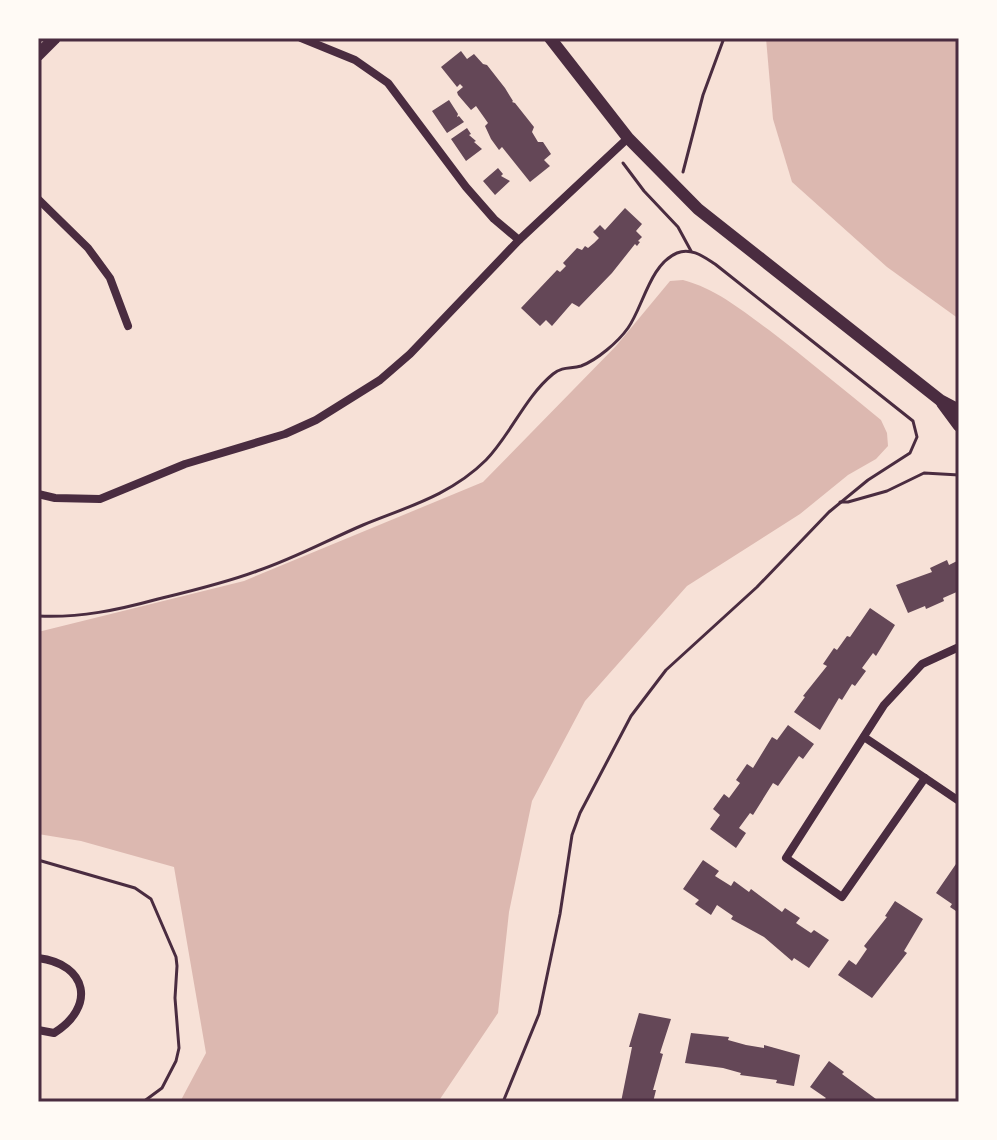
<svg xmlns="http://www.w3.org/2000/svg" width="997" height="1140" viewBox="0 0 997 1140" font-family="'Varela Round',sans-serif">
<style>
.water{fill:#dcb8b0}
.building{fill:#644757}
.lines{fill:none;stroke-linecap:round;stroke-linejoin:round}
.path{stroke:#4a2c40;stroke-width:3}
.minor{stroke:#4a2c40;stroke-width:8}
.tertiary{stroke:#4a2c40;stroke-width:12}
.neatline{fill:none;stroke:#4a2c40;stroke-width:3}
</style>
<rect width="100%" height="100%" fill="#f7e1d7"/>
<g class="water">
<polygon points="766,38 959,38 959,319 887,267 792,182 773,119"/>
<path d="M683 280C717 289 741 310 769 330 807 359 844 390 881 420L887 433 888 446 876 459 848 475 800 514 687 586 585 701 532 801 509 912 498 1013 438 1102H180L206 1053 174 867 81 841 38 834V632L244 581 483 482 616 346 670 281Z"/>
</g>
<g class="building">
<polygon points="461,51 467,59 474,54 483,64 487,65 505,88 513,101 512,102 515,103 534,127 532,132 538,142 543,142 551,154 544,160 550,166 530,182 502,147 499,150 491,139 485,126 488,123 476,106 471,110 458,95 457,92 463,87 460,84 457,87 441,67"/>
<polygon points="449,100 458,114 457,117 459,116 464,122 447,133 432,111"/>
<polygon points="467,128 471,134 469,135 476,141 474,142 482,149 466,161 451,139"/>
<polygon points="498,168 503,174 501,176 510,181 495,195 483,181"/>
<polygon points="625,208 642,224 636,231 642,237 638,241 640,242 637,246 635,244 612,273 579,307 572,303 552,326 546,320 540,326 521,308 557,270 560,272 566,266 563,263 577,248 582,250 585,246 588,248 594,243 599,238 593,232 600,225 605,230"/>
<polygon points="947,560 949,565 959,560 959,591 943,598 944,601 926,609 925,606 908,613 896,585 932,572 930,568"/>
<polygon points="870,608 895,625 876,656 873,653 862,668 866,671 855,686 852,684 842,700 839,698 820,730 794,712 805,697 803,696 827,666 823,664 834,648 837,650 847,636 850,637"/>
<polygon points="788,725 814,744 803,759 799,756 778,786 773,783 753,815 750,813 739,828 746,833 736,848 710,829 720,815 713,809 724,794 729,798 740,783 736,780 747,764 753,768 772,737 777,740"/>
<polygon points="703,860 719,871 715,876 731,886 734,881 749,892 751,889 782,912 785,908 800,918 796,923 811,933 814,930 829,940 809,968 794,958 792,961 764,937 731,919 733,916 717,905 711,915 695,904 699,900 683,889"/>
<polygon points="956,864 959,866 959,913 950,907 952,904 936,893"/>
<polygon points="895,901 923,919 904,951 907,953 872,998 838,975 849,960 856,965 867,949 864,946 887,917 885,916"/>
<polygon points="639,1013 671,1019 660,1053 663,1054 653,1090 656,1090 653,1102 621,1102 632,1047 629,1047"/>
<polygon points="691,1033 729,1037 728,1040 746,1045 764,1048 764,1045 800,1055 794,1086 776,1083 777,1080 740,1075 741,1073 723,1068 685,1063"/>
<polygon points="829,1061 844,1072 842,1074 880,1102 824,1100 826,1098 810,1087"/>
</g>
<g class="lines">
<g class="path">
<polyline points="623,163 644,191 678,227 691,251"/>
<polyline points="683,172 703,95 724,38"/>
<polyline points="840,502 848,502 887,491 924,473 959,475"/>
<path d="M38 616C80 618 118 610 158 599 191 591 225 583 257 571 293 559 328 540 363 525 407 507 451 495 486 460 511 434 525 397 553 374 563 366 570 369 581 366 597 360 618 342 628 328 643 307 650 264 677 253 691 247 704 257 715 264L913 421 917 437 910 453 868 480 829 512 757 587 666 670 631 716 580 813 572 835 560 914 539 1014 503 1102"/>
<polyline points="38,860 135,888 151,899 176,957 177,966 175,998 179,1048 176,1061 162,1088 143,1102"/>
</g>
<g class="minor">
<polyline points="301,38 355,60 388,83 466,187 494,219 519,240"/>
<polyline points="38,199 88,248 110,278 128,326"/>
<polyline points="38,494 55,498 100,499 185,464 285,434 316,420 380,380 410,354 519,240 628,138"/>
<polyline points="959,647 922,664 884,705 786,858 842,897 925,778 959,801"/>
<polyline points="864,737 925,778"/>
<path d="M38 958C88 964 96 1007 54 1033L38 1030"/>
</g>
<g class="tertiary">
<polyline points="550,38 628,138 698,209 940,400 959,410"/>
<polyline points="38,55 55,38"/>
<polyline points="942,403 959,426"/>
</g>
</g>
<rect width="997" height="1140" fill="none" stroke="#fffaf5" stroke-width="80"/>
<rect x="40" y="40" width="917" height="1060" class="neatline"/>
</svg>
